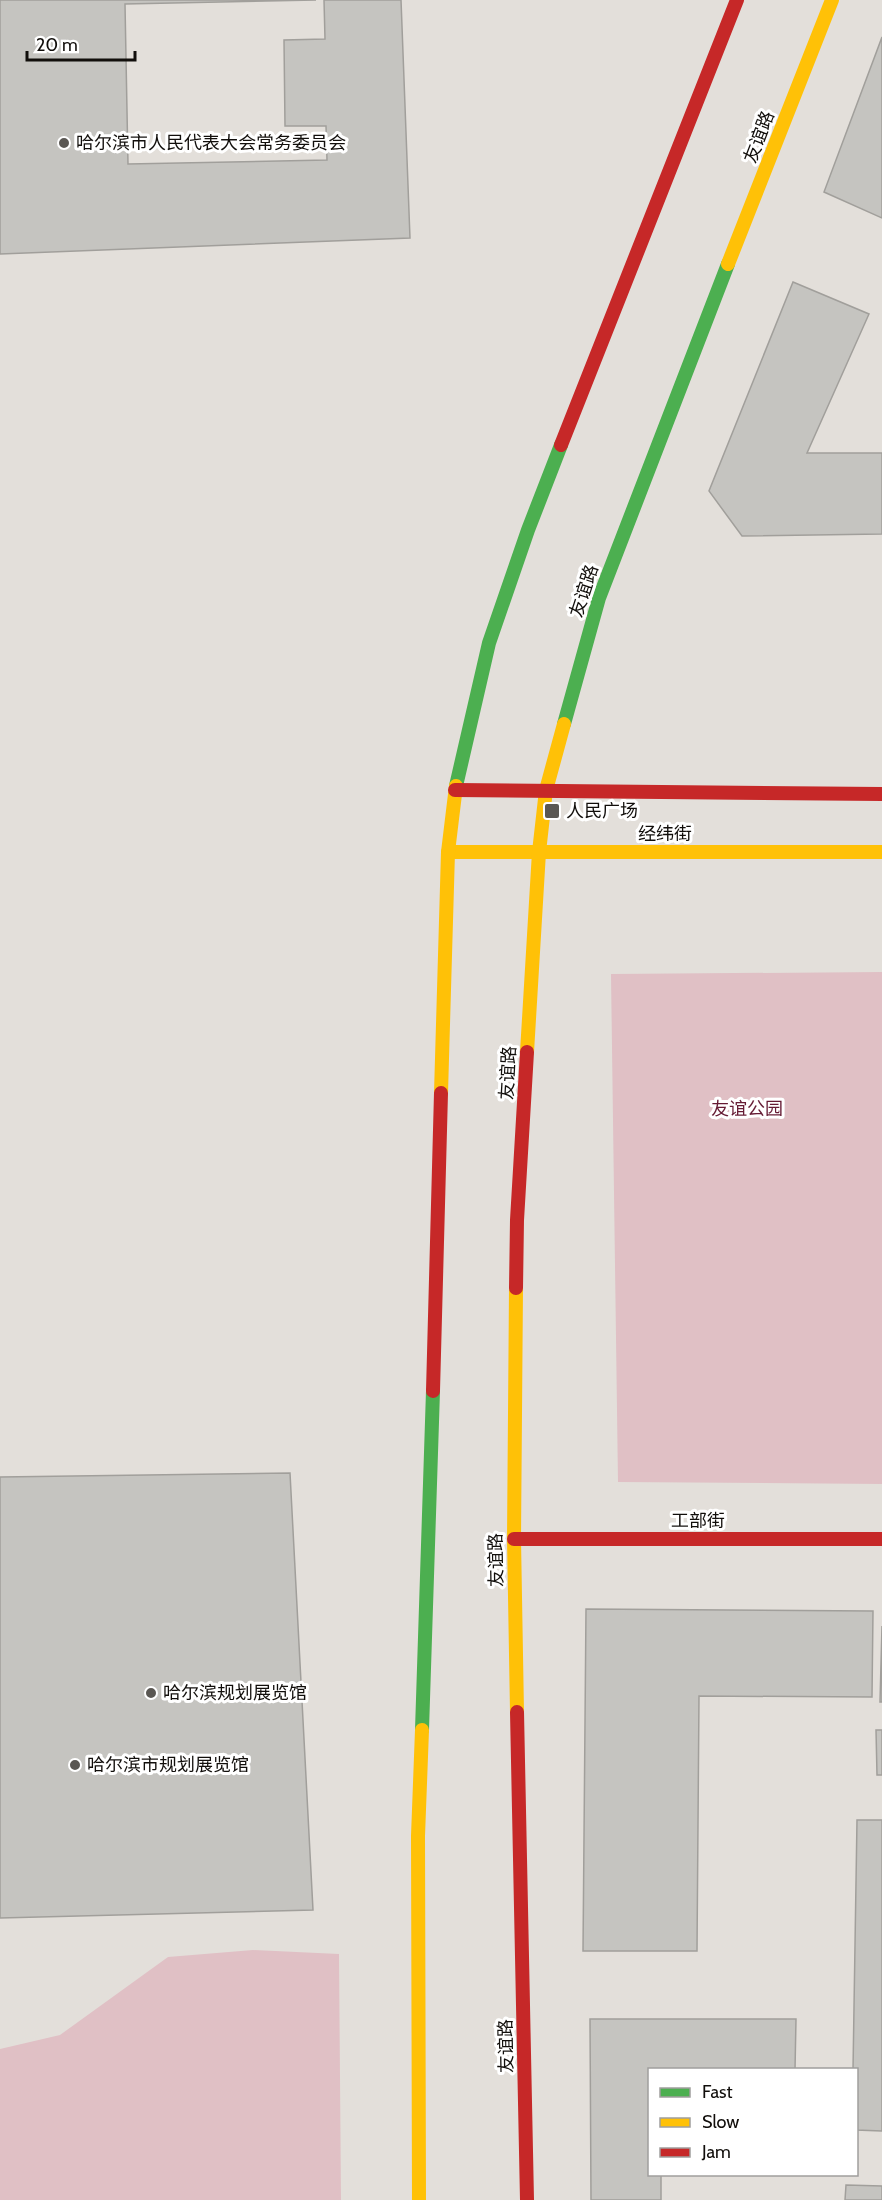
<svg xmlns="http://www.w3.org/2000/svg" width="882" height="2200" viewBox="0 0 882 2200" font-family="Cabin,'Noto Sans SC',sans-serif">
<style>
.green{fill:#e0c0c5}
.building{fill:#c5c4c0;stroke:#a19f9b;stroke-width:1.5}
.lines{fill:none;stroke-linecap:round;stroke-linejoin:round}
.fast{stroke:#4caf50;stroke-width:14}
.slow{stroke:#ffc107;stroke-width:14}
.jam{stroke:#c62828;stroke-width:14}
.poi-dot{fill:#5a5753;stroke:#fff;stroke-width:2}
.labels{text-anchor:middle;dominant-baseline:central;stroke-width:6;stroke-linejoin:round;paint-order:stroke}
.street-label{font-size:18px;fill:#110e0b;stroke:#fff}
.poi-label{font-size:18px;fill:#110e0b;stroke:#fff;text-anchor:start}
.park-label{font-size:18px;fill:#651b34;stroke:#fff}
</style>
<rect width="100%" height="100%" fill="#e3dfda"/>
<g class="green">
<polygon points="882,972 882,1484 618,1482 611,974"/>
<polygon points="253,1950 339,1954 341,2200 0,2200 0,2049 60,2035 168,1957"/>
</g>
<g class="building">
<polygon points="0,0 316,0 125,4 128,164 327,160 326,126 285,126 284,40 325,39 324,0 401,0 410,238 0,254"/>
<polygon points="882,37 882,218 824,192"/>
<polygon points="793,282 869,314 807,453 882,453 882,534 742,536 709,491"/>
<polygon points="290,1473 313,1910 0,1918 0,1477"/>
<polygon points="586,1609 873,1611 872,1697 699,1696 697,1951 583,1951"/>
<polygon points="882,1626 882,1702 880,1702"/>
<polygon points="876,1730 882,1730 882,1775 877,1775"/>
<polygon points="857,1820 882,1820 882,2131 856,2130 856,2070 853,2070"/>
<polygon points="590,2019 796,2019 795,2070 650,2070 650,2174 661,2174 661,2200 591,2200"/>
<polygon points="846,2185 882,2186 882,2200 845,2200"/>
</g>
<g class="lines">
<g class="fast">
<polyline points="564,724 599,598 728,264"/>
<polyline points="456,786 489,643 528,530 561,445"/>
<polyline points="422,1730 433,1391"/>
</g>
<g class="slow">
<polyline points="728,264 832,0"/>
<polyline points="448,852 882,852"/>
<polyline points="527,1052 539,852 546,790 564,724"/>
<polyline points="441,1093 448,852 456,786"/>
<polyline points="516,1288 514,1539 517,1712"/>
<polyline points="419,2200 418,1836 422,1730"/>
</g>
<g class="jam">
<polyline points="561,445 737,0"/>
<polyline points="455,790 882,794"/>
<polyline points="516,1288 517,1220 527,1052"/>
<polyline points="433,1391 441,1093"/>
<polyline points="514,1539 882,1539"/>
<polyline points="517,1712 527,2200"/>
</g>
</g>
<g class="poi-dot">
<circle cx="64" cy="143" r="6"/>
<rect x="544" y="803" width="16" height="16" rx="3"/>
<circle cx="151" cy="1693" r="6"/>
<circle cx="75" cy="1765" r="6"/>
</g>
<g class="labels">
<g class="street-label">
<text transform="translate(759 137) rotate(-69)">友谊路</text>
<text transform="translate(584 591) rotate(-72)">友谊路</text>
<text x="665" y="834">经纬街</text>
<text transform="translate(508 1073) rotate(-87)">友谊路</text>
<text x="698" y="1521">工部街</text>
<text transform="translate(496 1560) rotate(-91)">友谊路</text>
<text transform="translate(506 2046) rotate(-91)">友谊路</text>
</g>
<g class="poi-label">
<text x="76" y="143">哈尔滨市人民代表大会常务委员会</text>
<text x="566" y="811">人民广场</text>
<text x="163" y="1693">哈尔滨规划展览馆</text>
<text x="87" y="1765">哈尔滨市规划展览馆</text>
</g>
<g class="park-label">
<text x="747" y="1109">友谊公园</text>
</g>
</g>
<rect x="648" y="2068" width="210" height="108" fill="#ffffff" stroke="#a09f9d" stroke-width="1.5"/>
<rect x="660" y="2088" width="30" height="9" fill="#4caf50" stroke="#a09f9d" stroke-width="1.5"/>
<text x="702" y="2098" font-size="18" fill="#110e0b">Fast</text>
<rect x="660" y="2118" width="30" height="9" fill="#ffc107" stroke="#a09f9d" stroke-width="1.5"/>
<text x="702" y="2128" font-size="18" fill="#110e0b">Slow</text>
<rect x="660" y="2148" width="30" height="9" fill="#c62828" stroke="#a09f9d" stroke-width="1.5"/>
<text x="702" y="2158" font-size="18" fill="#110e0b">Jam</text>
<path d="M27 51v9h108v-9" fill="none" stroke="#110e0b" stroke-width="3"/>
<text x="36" y="51" font-size="18" fill="#110e0b" stroke="#ffffff" stroke-width="4.5" paint-order="stroke">20 m</text>
</svg>
